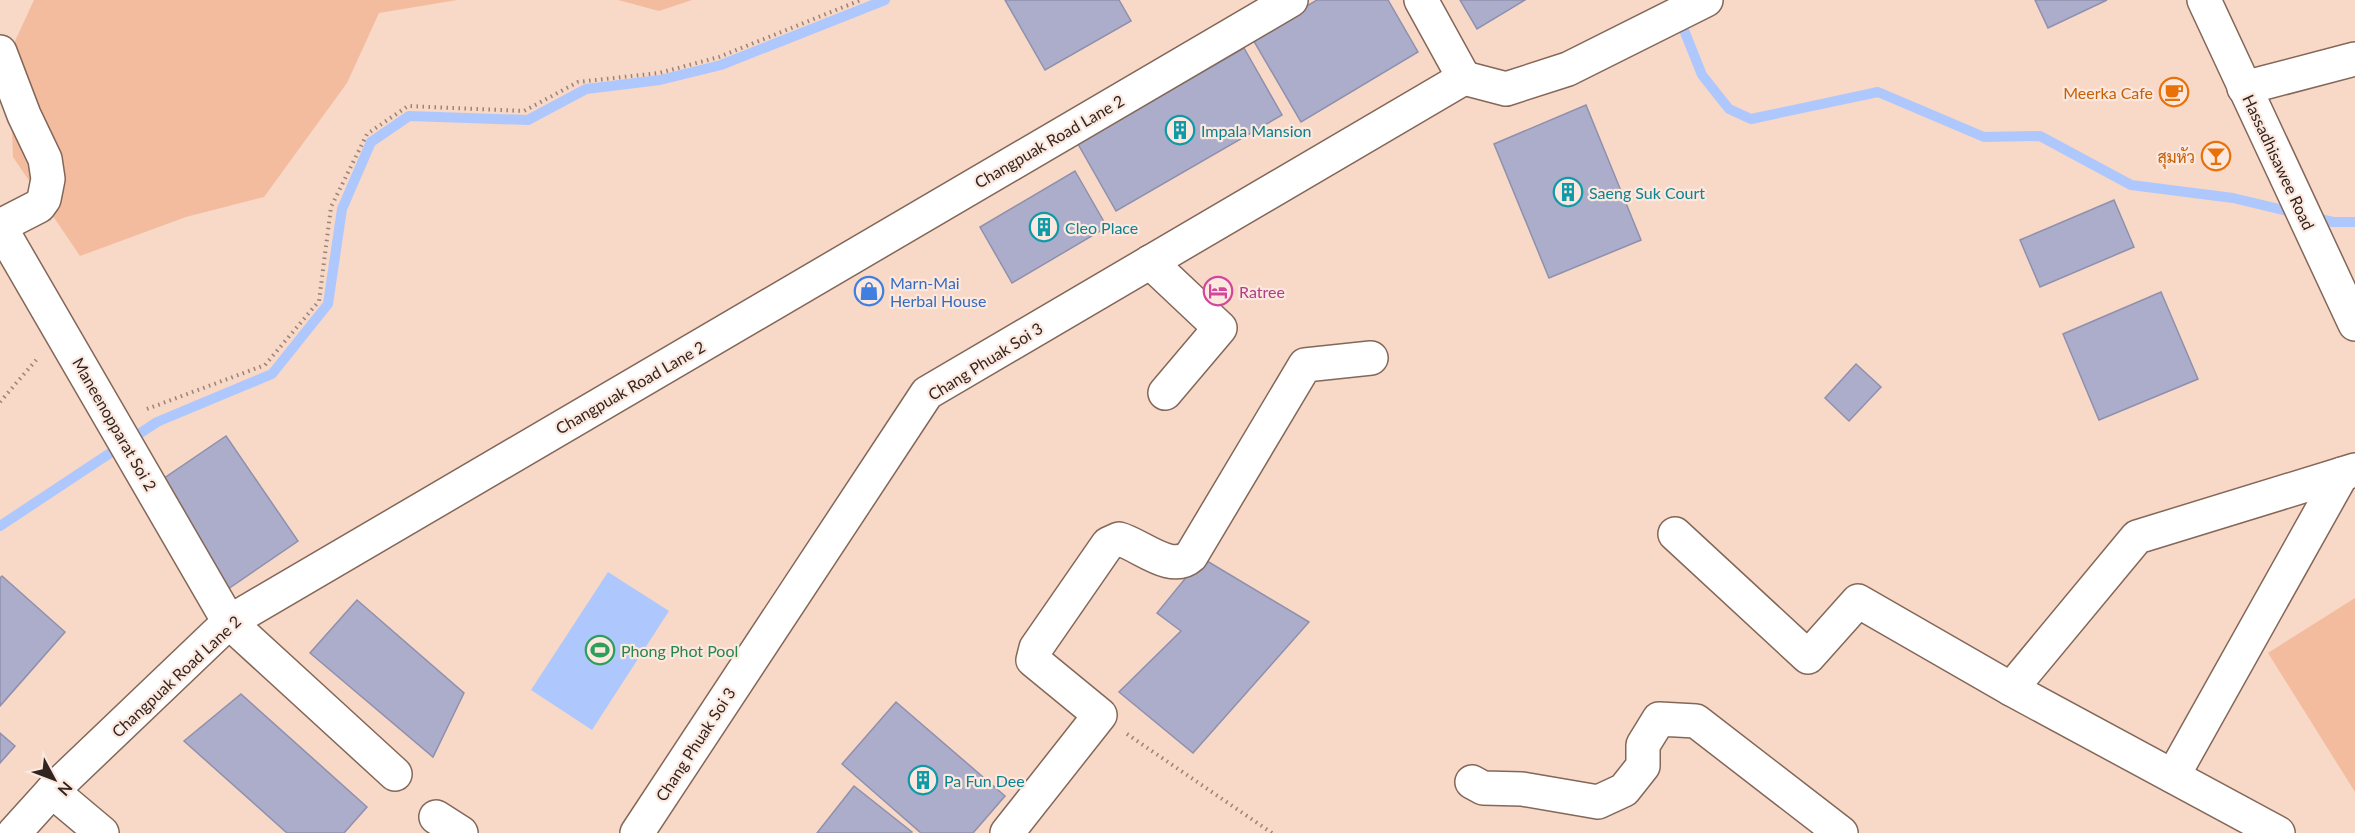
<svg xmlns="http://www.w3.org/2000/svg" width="2355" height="833" viewBox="0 0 2355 833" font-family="Lato,Sarabun,sans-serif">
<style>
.green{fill:#f4bc9f}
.water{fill:#aec8fe}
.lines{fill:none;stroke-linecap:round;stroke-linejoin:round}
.stream{stroke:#aec8fe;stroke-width:10}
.building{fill:#abadcb;stroke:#8e90ad;stroke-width:1.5}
.minor-casing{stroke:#836758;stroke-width:36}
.path{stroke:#9a8377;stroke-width:4;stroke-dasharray:1.5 4.5;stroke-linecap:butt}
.minor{stroke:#fff;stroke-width:33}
.labels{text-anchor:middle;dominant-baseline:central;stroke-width:4.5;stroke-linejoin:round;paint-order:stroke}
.food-label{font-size:16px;fill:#c56008;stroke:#fce8de;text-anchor:end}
.culture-label{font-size:16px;fill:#0d838f;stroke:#fce8de;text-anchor:start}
.street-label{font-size:16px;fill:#31251f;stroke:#fce8de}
.shop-label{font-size:16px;fill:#366cbe;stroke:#fce8de;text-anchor:start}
.hotel-label{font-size:16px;fill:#b23c85;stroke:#fce8de;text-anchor:start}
.leisure-label{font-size:16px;fill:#27864d;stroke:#fce8de;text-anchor:start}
</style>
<rect width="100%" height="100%" fill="#f8d8c7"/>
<g class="green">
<polygon points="34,0 457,0 379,13 347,83 264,197 186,217 80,256 13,157 9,54"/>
<polygon points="618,0 692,0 659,11"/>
<polygon points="2355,598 2355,792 2268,653"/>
</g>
<polygon class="water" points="608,572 669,611 592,730 531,690"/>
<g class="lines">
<g class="stream">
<polyline points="1684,30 1702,75 1729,109 1751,119 1878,92 1984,137 2040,136 2131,185 2233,198 2296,213"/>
<polyline points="2311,217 2333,222 2355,222"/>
<polyline points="0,526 157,422 272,374 328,304 342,209 371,142 409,116 528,120 586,89 660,80 721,65 885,0"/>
</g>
</g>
<g class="building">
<polygon points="1005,0 1119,0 1131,21 1045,70"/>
<polygon points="1317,0 1388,0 1418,52 1301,122 1252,38"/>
<polygon points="1460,0 1525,0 1477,29"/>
<polygon points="2035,0 2107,0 2048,28"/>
<polygon points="1244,48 1282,115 1116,211 1078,144"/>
<polygon points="1586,105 1641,240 1549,278 1494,144"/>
<polygon points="1075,171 1107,227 1012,283 980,227"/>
<polygon points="2114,200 2134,247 2040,287 2020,240"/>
<polygon points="2161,292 2198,379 2099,420 2063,334"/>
<polygon points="1856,364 1881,387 1849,421 1825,398"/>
<polygon points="226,436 298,541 228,589 157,483"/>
<polygon points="1202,558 1309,622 1193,753 1119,692 1181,631 1157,613"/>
<polygon points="2,576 65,632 0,706 0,578"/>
<polygon points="357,600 464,693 433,757 310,653"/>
<polygon points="241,694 367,807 344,833 287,833 184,741"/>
<polygon points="896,702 1005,796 973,833 921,833 842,764"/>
<polygon points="0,733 15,746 0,763"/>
<polygon points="854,786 912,832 911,833 817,833"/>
</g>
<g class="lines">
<g class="minor-casing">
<g id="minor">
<polyline points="1421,0 1464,78"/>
<polyline points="2204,0 2355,324"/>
<polyline points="0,52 24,115 45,159 48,179 44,199 39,206 0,226"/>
<polyline points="1464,78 1506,89 1568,69 1706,0"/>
<polyline points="2244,88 2355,59"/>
<polyline points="0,227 229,622 395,774"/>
<polyline points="1150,262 1220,328 1165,393"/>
<polyline points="1675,534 1808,657 1858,601 2011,689 2278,833"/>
<polyline points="2011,689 2137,537 2355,470"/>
<polyline points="2173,776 2342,474"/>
<polyline points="1472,782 1483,788 1522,789 1598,802 1624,790 1643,766 1643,745 1659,719 1696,721 1841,833"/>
<polyline points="52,791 102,833"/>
<polyline points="436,817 461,833"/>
<polyline points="14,833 52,791 229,622 1291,0"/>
<polyline points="637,833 927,393 1464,78"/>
<path d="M1007 833 1100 715 1033 660 1036 648 1108 544 1119 539C1141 545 1171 574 1191 556L1305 365 1371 358"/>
</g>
</g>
<g class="path">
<polyline points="0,402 37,359"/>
<polyline points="147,409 265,365 319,301 331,207 367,134 408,106 524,111 578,82 659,73 719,57 861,0"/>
<polyline points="1127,734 1272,833"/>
</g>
<use href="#minor" class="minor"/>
</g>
<defs>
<g id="cafe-ring" transform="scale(1.5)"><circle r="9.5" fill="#fce8de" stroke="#e8710a" stroke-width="1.5"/><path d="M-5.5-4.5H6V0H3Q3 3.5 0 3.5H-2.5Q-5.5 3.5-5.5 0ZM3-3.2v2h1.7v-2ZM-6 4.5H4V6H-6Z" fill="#e8710a"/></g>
<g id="building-ring" transform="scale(1.5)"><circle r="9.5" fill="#fce8de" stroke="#0f9aa8" stroke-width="1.5"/><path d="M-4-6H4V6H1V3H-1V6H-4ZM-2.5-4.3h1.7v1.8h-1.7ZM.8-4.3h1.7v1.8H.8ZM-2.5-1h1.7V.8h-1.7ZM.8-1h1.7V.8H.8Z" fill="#0f9aa8"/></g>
<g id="bar-ring" transform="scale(1.5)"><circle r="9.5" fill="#fce8de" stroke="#e8710a" stroke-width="1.5"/><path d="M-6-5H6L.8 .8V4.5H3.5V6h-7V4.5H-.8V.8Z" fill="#e8710a"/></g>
<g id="shop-ring" transform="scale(1.5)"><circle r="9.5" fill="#fce8de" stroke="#3f7fe0" stroke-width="1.5"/><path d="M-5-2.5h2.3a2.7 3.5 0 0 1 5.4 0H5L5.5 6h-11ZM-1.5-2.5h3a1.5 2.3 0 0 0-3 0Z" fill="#3f7fe0"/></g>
<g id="hotel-ring" transform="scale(1.5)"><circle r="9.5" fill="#fce8de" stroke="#d1479c" stroke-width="1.5"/><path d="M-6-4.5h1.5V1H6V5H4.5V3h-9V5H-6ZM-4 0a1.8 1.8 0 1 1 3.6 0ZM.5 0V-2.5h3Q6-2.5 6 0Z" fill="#d1479c"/></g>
<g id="stadium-ring" transform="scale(1.5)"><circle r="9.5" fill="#fce8de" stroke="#2e9e5b" stroke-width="1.5"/><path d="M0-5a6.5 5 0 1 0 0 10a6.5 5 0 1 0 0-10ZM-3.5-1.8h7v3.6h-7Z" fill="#2e9e5b"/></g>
</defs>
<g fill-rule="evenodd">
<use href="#cafe-ring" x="2174" y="92"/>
<use href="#building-ring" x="1180" y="130"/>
<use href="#bar-ring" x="2216" y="156"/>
<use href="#building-ring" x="1568" y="192"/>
<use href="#building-ring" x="1044" y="227"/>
<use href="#shop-ring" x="869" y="291"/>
<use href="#hotel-ring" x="1218" y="291"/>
<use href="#stadium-ring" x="600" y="650"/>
<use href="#building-ring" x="923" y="780"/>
</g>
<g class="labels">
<g class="food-label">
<text x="2153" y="92">Meerka Cafe</text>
<text x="2195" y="156">สุมหัว</text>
</g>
<g class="culture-label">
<text x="1201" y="130">Impala Mansion</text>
<text x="1589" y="192">Saeng Suk Court</text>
<text x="1065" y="227">Cleo Place</text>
<text x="944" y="780">Pa Fun Dee</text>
</g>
<g class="street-label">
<text transform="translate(1049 141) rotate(-30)">Changpuak Road Lane 2</text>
<text transform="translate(2279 162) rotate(65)">Hassadhisawee Road</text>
<text transform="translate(985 361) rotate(-32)">Chang Phuak Soi 3</text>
<text transform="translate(630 387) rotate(-30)">Changpuak Road Lane 2</text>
<text transform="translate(115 424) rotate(60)">Maneenopparat Soi 2</text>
<text transform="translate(176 676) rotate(-43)">Changpuak Road Lane 2</text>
<text transform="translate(695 744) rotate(-57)">Chang Phuak Soi 3</text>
</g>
<g class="shop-label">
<text x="890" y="282">Marn-Mai<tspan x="890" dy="18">Herbal House</tspan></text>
</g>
<g class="hotel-label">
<text x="1239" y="291">Ratree</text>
</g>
<g class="leisure-label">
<text x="621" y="650">Phong Phot Pool</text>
</g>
</g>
<g transform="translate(54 779) rotate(131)" stroke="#fce8de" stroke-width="4.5" paint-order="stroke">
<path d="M0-4.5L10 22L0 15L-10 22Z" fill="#31251f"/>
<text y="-9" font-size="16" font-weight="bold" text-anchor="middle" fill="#31251f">N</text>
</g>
</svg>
